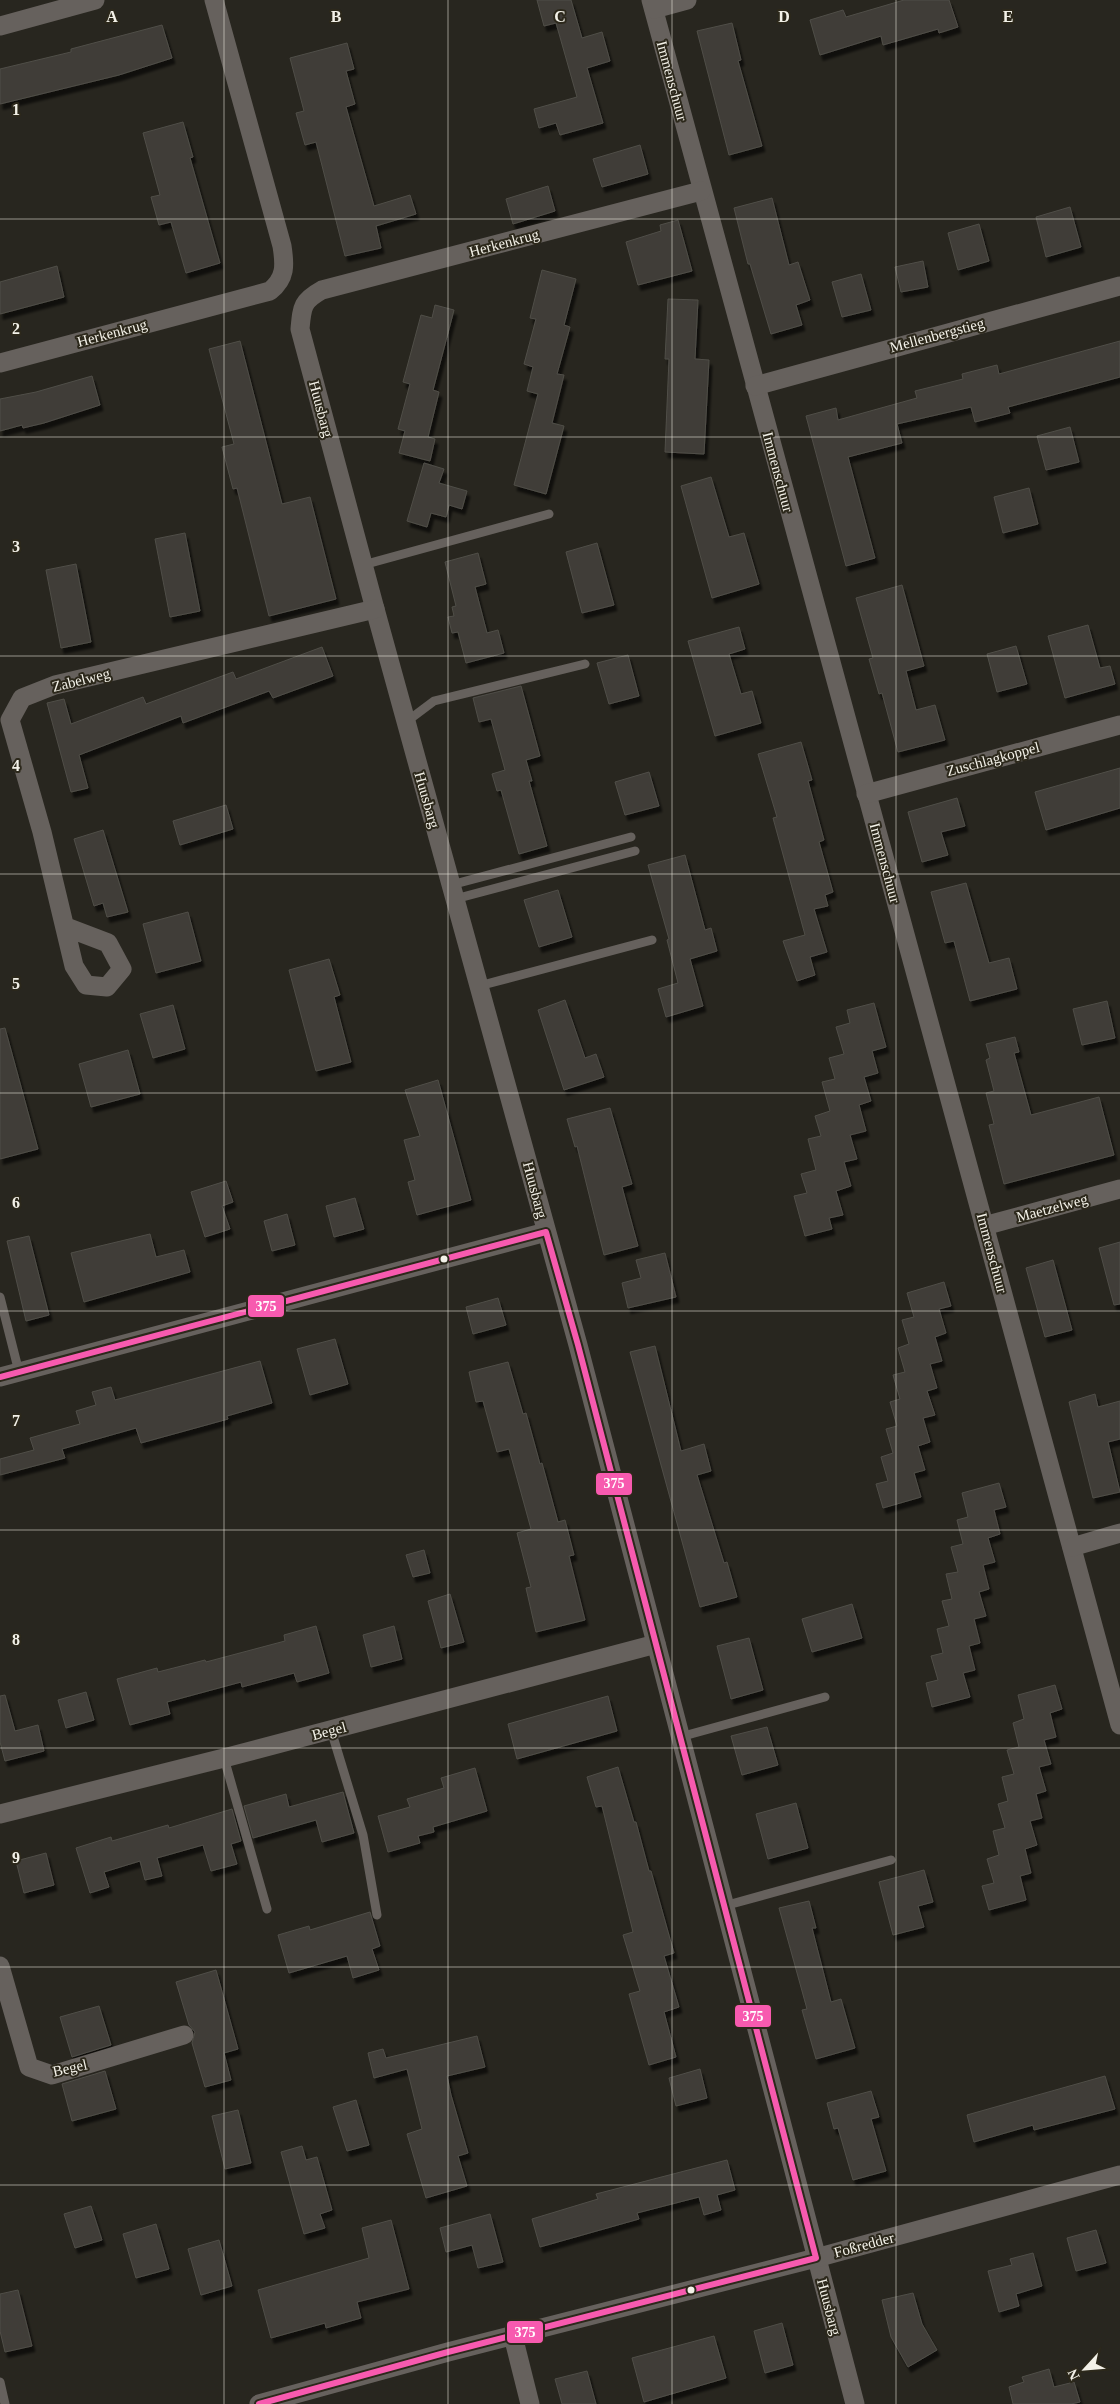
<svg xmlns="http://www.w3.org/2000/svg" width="1120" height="2404" viewBox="0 0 1120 2404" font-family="Georgia,serif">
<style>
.building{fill:#3f3d37;stroke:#504e48;filter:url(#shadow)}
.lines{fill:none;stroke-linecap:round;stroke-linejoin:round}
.lane{stroke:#66615d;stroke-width:9}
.street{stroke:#66615d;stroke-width:19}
.bus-1-casing{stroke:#2c281b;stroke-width:10}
.bus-1{stroke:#f75aaf;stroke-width:6}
.grid{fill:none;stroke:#f3f1e8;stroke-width:1;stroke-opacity:0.55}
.bus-dot{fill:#f3f1e8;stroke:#2c281b;stroke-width:2}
.labels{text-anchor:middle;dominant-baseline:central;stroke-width:4;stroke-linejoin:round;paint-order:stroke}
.street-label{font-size:15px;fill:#f3f1e8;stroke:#2c281b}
.grid-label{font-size:16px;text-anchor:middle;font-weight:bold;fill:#f3f1e8;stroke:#2c281b;stroke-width:4;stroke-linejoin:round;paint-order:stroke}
.line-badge{stroke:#2c281b;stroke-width:2}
.badge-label{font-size:14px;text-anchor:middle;font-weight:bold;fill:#fff}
</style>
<defs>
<filter id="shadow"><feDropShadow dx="3" dy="5.5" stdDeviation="1" flood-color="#0009"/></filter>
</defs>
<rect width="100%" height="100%" fill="#28261f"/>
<g class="building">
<polygon points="537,0 571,0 582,38 602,32 610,61 587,68 603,123 560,135 556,123 539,128 534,109 577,97 556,23 544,26"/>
<polygon points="904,0 949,0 958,27 939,33 938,29 883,45 881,36 820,55 810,20 843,10 846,17"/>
<polygon points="732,23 741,60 738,61 762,146 729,155 697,31"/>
<polygon points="162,25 172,58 119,75 0,104 0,69 71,52 71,49"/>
<polygon points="347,43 354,69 346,71 355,104 346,107 374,206 410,195 416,214 376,226 381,248 345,256 316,142 305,145 296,113 304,111 290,58"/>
<polygon points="183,122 193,157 190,158 220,263 186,273 171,222 159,225 151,197 160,195 143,133"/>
<polygon points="640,145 648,174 602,187 593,159"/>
<polygon points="548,186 555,211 513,224 506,199"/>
<polygon points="772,198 789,265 798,262 810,300 796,305 802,325 771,334 750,264 748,264 734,208"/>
<polygon points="1070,207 1081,247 1046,257 1036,217"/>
<polygon points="678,220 692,271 638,285 626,242 661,231 660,225"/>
<polygon points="979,224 989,261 958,270 948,233"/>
<polygon points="923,261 928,287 901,292 895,267"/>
<polygon points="57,266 64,297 0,314 0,282"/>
<polygon points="542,270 576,279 564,325 570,327 557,374 564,375 552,423 564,426 546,494 514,485 538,394 527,391 533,367 524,364 536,319 530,318"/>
<polygon points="861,274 871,310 842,317 832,282"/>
<polygon points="668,299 698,300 695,359 709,360 704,454 665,452 669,359 665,359"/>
<polygon points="435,305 454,310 433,390 439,392 428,437 435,439 430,461 399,453 405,431 398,429 410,384 403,382 421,315 432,318"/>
<polygon points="240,341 282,504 310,497 336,599 269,616 237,488 233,489 222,447 234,444 209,349"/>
<polygon points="1120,341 1120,377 1008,407 1010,413 975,422 971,407 897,424 902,443 848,457 875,558 846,566 806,416 836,408 838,420 917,398 915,391 963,379 962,374 997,365 999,374"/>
<polygon points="92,376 100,405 44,423 23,428 22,425 0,431 0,399 36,392"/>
<polygon points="1070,427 1079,462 1046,470 1037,436"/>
<polygon points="424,463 444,469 439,483 467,491 462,509 449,505 446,517 431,513 427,527 407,521"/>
<polygon points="711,477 729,537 744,533 759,584 712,598 681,486"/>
<polygon points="1029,488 1038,524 1003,533 994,497"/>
<polygon points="185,533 200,611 170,617 155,539"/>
<polygon points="597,543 614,605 582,613 566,552"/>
<polygon points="478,553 486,584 475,587 487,633 498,630 504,653 466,663 458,632 452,633 448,617 454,616 452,607 456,606 445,562"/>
<polygon points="76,564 91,642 61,648 46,570"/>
<polygon points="902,585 924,666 906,671 916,710 935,705 945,740 898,752 882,693 879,694 869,659 873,658 856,598"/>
<polygon points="1088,625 1100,668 1110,666 1115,684 1065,698 1048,636"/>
<polygon points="739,627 745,649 729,654 741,694 752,691 761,723 715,736 688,641"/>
<polygon points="1016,646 1027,684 997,692 987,654"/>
<polygon points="322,647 333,676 273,698 269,691 183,723 181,716 79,755 88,788 71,792 47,703 64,699 71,724 143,697 146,704 233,672 236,679"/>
<polygon points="628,655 639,696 609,704 597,663"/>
<polygon points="521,686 540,756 526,760 532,781 529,781 547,846 519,854 501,790 497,791 492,774 505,770 491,719 479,722 473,698"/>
<polygon points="801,742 812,780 808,781 824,840 819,842 833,892 825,895 828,906 814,909 827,952 810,957 815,975 797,981 783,941 805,935 773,818 777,817 758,754"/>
<polygon points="1120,768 1120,808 1046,830 1035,792"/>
<polygon points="649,772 659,806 625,815 615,782"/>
<polygon points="957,798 965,826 941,832 948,855 922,862 908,812"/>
<polygon points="226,805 233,829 180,845 173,821"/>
<polygon points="103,830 128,912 107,917 103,903 94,906 74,839"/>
<polygon points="685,855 705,930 711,928 717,951 690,959 703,1006 666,1017 658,989 678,983 667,940 669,939 648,865"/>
<polygon points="966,883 989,963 1009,958 1017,989 970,1001 954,941 945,943 931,892"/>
<polygon points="558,890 572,937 539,947 524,900"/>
<polygon points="188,912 201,961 156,973 143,924"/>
<polygon points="329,959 340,995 334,997 351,1062 316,1071 289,970"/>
<polygon points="565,1000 585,1058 596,1054 604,1077 564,1090 538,1010"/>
<polygon points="1107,1001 1115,1038 1082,1045 1073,1009"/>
<polygon points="874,1003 886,1047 872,1051 878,1073 864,1077 871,1101 859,1105 866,1131 850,1135 857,1159 844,1162 851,1186 836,1191 843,1215 829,1218 832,1229 805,1236 794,1196 807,1193 801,1174 816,1170 808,1139 821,1136 815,1116 830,1111 822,1082 835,1079 829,1058 844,1054 836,1027 850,1023 847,1010"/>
<polygon points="173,1005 185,1049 153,1058 140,1014"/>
<polygon points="5,1028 38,1149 0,1159 0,1029"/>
<polygon points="1015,1037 1019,1052 1014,1053 1031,1115 1099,1097 1114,1155 1004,1184 989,1125 994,1124 986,1093 994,1091 986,1060 990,1058 986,1044"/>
<polygon points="128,1050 140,1094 91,1107 79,1064"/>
<polygon points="438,1080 471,1200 417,1215 408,1182 415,1180 404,1140 420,1136 405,1090"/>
<polygon points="610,1108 632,1184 622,1187 638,1246 604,1255 577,1146 575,1147 567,1119"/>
<polygon points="226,1181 233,1202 222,1206 230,1229 205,1237 191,1192"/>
<polygon points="355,1198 364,1229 334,1237 326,1206"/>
<polygon points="287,1214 295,1245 272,1251 264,1221"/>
<polygon points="150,1234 156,1257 184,1250 190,1272 84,1302 71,1253"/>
<polygon points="29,1236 49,1315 26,1321 7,1241"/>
<polygon points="1120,1242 1120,1304 1114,1305 1099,1248"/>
<polygon points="665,1253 676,1297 628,1308 622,1283 641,1278 636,1260"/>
<polygon points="1053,1260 1072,1330 1045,1337 1026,1268"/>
<polygon points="944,1282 951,1306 939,1309 946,1333 935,1337 942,1361 930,1364 937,1388 927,1391 935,1415 923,1418 930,1442 918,1446 925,1470 914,1473 921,1497 883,1508 876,1484 888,1481 881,1457 893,1453 886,1429 897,1426 890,1402 900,1399 893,1375 905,1372 898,1348 909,1344 902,1320 914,1317 907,1293"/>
<polygon points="498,1298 506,1325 473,1334 466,1307"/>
<polygon points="335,1339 348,1384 310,1395 297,1349"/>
<polygon points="655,1346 681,1451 704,1444 711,1471 697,1475 724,1563 727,1562 737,1597 700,1607 630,1352"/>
<polygon points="260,1361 272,1403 227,1416 228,1419 141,1443 136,1428 62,1449 65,1458 0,1475 0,1459 34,1450 30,1438 80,1424 76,1411 96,1405 92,1392 111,1387 115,1400"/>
<polygon points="508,1362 523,1414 526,1413 540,1464 542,1463 558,1522 565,1520 574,1555 569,1556 585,1620 536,1632 526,1588 531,1587 517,1533 531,1529 509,1449 497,1452 483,1401 476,1402 469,1372"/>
<polygon points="1095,1394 1098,1407 1120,1401 1120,1439 1108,1442 1120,1492 1093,1498 1069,1402"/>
<polygon points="999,1483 1006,1507 994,1510 1000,1534 988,1538 995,1562 983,1565 989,1589 979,1592 986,1616 974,1619 980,1643 969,1646 975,1670 963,1673 970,1697 932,1707 926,1683 938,1680 931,1656 943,1653 937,1629 949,1626 942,1601 952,1599 946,1574 958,1572 951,1547 963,1544 957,1520 968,1517 962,1493"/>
<polygon points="424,1550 430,1573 413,1577 406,1555"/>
<polygon points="450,1594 464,1642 441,1648 428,1601"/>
<polygon points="852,1604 862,1638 812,1652 802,1619"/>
<polygon points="316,1626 329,1673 297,1682 294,1673 242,1687 241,1682 167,1702 170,1714 130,1725 117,1679 157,1668 158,1672 205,1660 206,1662 285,1641 284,1635"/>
<polygon points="394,1626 402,1659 371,1667 363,1635"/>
<polygon points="749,1638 763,1690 731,1699 717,1646"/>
<polygon points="1055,1685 1062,1709 1050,1713 1056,1737 1044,1740 1051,1764 1039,1767 1046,1791 1036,1794 1042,1818 1030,1821 1037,1845 1025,1849 1031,1873 1020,1876 1026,1900 989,1910 982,1886 994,1883 987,1859 999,1855 993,1831 1005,1828 998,1804 1008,1801 1002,1777 1014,1774 1007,1750 1019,1747 1013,1723 1024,1719 1018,1695"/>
<polygon points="86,1692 94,1720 66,1728 58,1700"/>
<polygon points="5,1695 15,1731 38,1725 44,1751 5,1761 0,1742 0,1696"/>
<polygon points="608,1696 617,1731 517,1759 508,1724"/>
<polygon points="767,1727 778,1765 742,1775 731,1736"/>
<polygon points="618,1767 634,1822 636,1822 649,1871 651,1871 674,1953 664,1956 679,2007 664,2012 676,2057 649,2065 629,1994 640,1991 623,1935 633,1932 602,1806 596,1807 587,1777"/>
<polygon points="475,1768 487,1811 433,1827 434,1832 418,1836 420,1843 388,1852 378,1816 410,1807 407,1799 444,1788 441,1778"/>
<polygon points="343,1792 354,1833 322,1842 316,1820 253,1838 244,1806 286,1794 289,1807"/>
<polygon points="796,1803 808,1848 768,1859 756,1814"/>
<polygon points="232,1809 241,1841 231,1844 237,1864 211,1871 203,1845 157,1858 162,1876 145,1880 140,1861 104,1872 109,1887 90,1893 76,1848 111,1837 112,1841 168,1825 169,1828"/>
<polygon points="46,1853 54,1885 24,1893 16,1861"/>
<polygon points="924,1870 933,1902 918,1906 924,1927 893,1935 879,1882"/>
<polygon points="809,1901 816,1928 812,1928 831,2002 841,1999 855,2048 816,2059 802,2010 807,2009 779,1908"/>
<polygon points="370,1912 380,1946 372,1949 379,1970 353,1978 347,1956 289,1973 278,1935 309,1926 310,1930"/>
<polygon points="216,1970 238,2049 224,2053 231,2080 205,2087 192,2043 195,2032 189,2025 176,1982"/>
<polygon points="99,2006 111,2045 72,2057 60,2017"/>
<polygon points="477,2036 485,2067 447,2076 451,2095 468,2153 458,2156 467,2186 426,2198 407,2134 422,2129 407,2069 374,2078 368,2053 383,2049 386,2058"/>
<polygon points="700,2069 707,2098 676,2106 669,2078"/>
<polygon points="105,2071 116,2109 72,2121 62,2084"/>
<polygon points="1105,2076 1115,2109 1034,2130 1033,2125 974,2142 967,2115"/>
<polygon points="871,2091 879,2117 871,2119 886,2171 853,2180 838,2128 834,2129 827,2103"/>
<polygon points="356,2100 369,2145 347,2151 333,2107"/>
<polygon points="238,2110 251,2163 225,2169 212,2116"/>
<polygon points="302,2146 306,2160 317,2157 332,2210 320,2214 325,2228 304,2234 281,2152"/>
<polygon points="727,2160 735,2190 717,2195 721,2210 704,2215 699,2197 637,2213 639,2219 540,2247 532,2219 598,2199 596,2194"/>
<polygon points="91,2206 102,2240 75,2248 64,2214"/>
<polygon points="490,2214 503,2262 478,2268 472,2245 446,2252 440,2228"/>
<polygon points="391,2220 409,2289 357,2302 361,2318 326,2328 325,2323 271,2338 258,2290 369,2258 362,2228"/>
<polygon points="156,2224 169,2269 136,2278 123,2234"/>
<polygon points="1096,2230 1106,2263 1076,2271 1067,2238"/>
<polygon points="219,2240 232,2286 201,2295 188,2249"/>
<polygon points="1033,2253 1042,2286 1016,2294 1019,2306 999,2312 988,2271 1012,2265 1010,2259"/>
<polygon points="18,2290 32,2346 5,2352 0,2331 0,2294"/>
<polygon points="913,2293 922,2324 937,2350 908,2367 891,2337 882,2300"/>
<polygon points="782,2323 793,2365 765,2373 754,2331"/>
<polygon points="714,2336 726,2378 644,2402 632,2358"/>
<polygon points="1049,2369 1054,2387 1074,2382 1080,2402 1071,2404 1013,2404 1009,2387 1024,2382 1022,2377"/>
<polygon points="587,2371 596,2404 562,2404 555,2379"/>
</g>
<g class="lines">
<g class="lane">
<polyline points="363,565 549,514"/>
<polyline points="406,722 434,701 585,664"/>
<polyline points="451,885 631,837"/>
<polyline points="455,899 635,851"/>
<polyline points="479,986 652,940"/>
<polyline points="0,1297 19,1372"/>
<polyline points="331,1730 363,1835 377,1915"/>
<polyline points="680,1737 825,1697"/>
<polyline points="224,1758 267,1909"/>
<polyline points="724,1906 891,1860"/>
<polyline points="0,2382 5,2404"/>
</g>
<g class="street">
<polyline points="651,0 1120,1725"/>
<polyline points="654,9 687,0"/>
<polyline points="0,26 95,0"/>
<path d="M701 191 322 290C302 301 302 307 300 329L375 609 578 1345 855 2404"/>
<path d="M0 363 270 291C286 278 285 265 282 246L214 0"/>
<polyline points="755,386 1120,286"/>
<polyline points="866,794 1120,725"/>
<polyline points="66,927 108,943 122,969 107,987 86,985 74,966 42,832 10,720 22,698 55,685 375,609"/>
<polyline points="984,1226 1120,1189"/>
<polyline points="0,1377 546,1232"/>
<polyline points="1072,1547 1120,1533"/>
<polyline points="0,1814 224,1758 656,1644"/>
<polyline points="0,1966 29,2067 52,2075 184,2035"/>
<polyline points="513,2336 530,2404"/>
<polyline points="259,2404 448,2352 816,2258 1120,2175"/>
</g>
<g class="bus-1-casing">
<polyline id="bus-1" points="0,1377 546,1232 578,1345 816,2258 448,2352 259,2404"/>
</g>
<use href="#bus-1" class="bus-1"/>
</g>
<path class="grid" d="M224 0V2404M448 0V2404M672 0V2404M896 0V2404M0 219H1120M0 437H1120M0 656H1120M0 874H1120M0 1093H1120M0 1311H1120M0 1530H1120M0 1748H1120M0 1967H1120M0 2185H1120"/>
<g class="bus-dot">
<circle cx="444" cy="1259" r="4.5"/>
<circle cx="691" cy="2290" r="4.5"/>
</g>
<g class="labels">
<g class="street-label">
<text transform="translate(672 81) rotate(75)">Immenschuur</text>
<text transform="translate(504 243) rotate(-15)">Herkenkrug</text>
<text transform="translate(112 333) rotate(-15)">Herkenkrug</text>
<text transform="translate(937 335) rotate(-15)">Mellenbergstieg</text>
<text transform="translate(321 409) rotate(75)">Huusbarg</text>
<text transform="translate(778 472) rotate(75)">Immenschuur</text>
<text transform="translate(81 680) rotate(-14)">Zabelweg</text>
<text transform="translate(993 759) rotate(-15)">Zuschlagkoppel</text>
<text transform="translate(427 800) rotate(74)">Huusbarg</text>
<text transform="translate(885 863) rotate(75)">Immenschuur</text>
<text transform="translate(535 1190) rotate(75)">Huusbarg</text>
<text transform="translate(1052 1208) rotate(-15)">Maetzelweg</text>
<text transform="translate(992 1253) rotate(75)">Immenschuur</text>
<text transform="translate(329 1731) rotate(-15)">Begel</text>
<text transform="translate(70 2068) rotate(-13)">Begel</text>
<text transform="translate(864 2245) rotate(-15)">Foßredder</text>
<text transform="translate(829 2307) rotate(75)">Huusbarg</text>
</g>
</g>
<g class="grid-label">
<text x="112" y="22">A</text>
<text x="336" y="22">B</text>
<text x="560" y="22">C</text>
<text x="784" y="22">D</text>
<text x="1008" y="22">E</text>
<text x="16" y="115">1</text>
<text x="16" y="334">2</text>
<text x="16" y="552">3</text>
<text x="16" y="771">4</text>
<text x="16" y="989">5</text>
<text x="16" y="1208">6</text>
<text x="16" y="1426">7</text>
<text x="16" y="1645">8</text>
<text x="16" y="1863">9</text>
</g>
<g class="line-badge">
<rect x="247" y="1294" width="38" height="24" rx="5" fill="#f75aaf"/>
<rect x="595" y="1472" width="38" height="24" rx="5" fill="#f75aaf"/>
<rect x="734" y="2004" width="38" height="24" rx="5" fill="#f75aaf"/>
<rect x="506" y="2320" width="38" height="24" rx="5" fill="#f75aaf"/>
</g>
<g class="badge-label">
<text x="266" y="1311">375</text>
<text x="614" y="1488">375</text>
<text x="753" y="2021">375</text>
<text x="525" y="2337">375</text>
</g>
<g transform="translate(1085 2369) rotate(244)" stroke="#2c281b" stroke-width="4" paint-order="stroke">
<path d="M0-4L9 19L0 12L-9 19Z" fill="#f3f1e8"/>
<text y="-8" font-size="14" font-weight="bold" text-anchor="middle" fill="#f3f1e8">N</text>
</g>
</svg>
